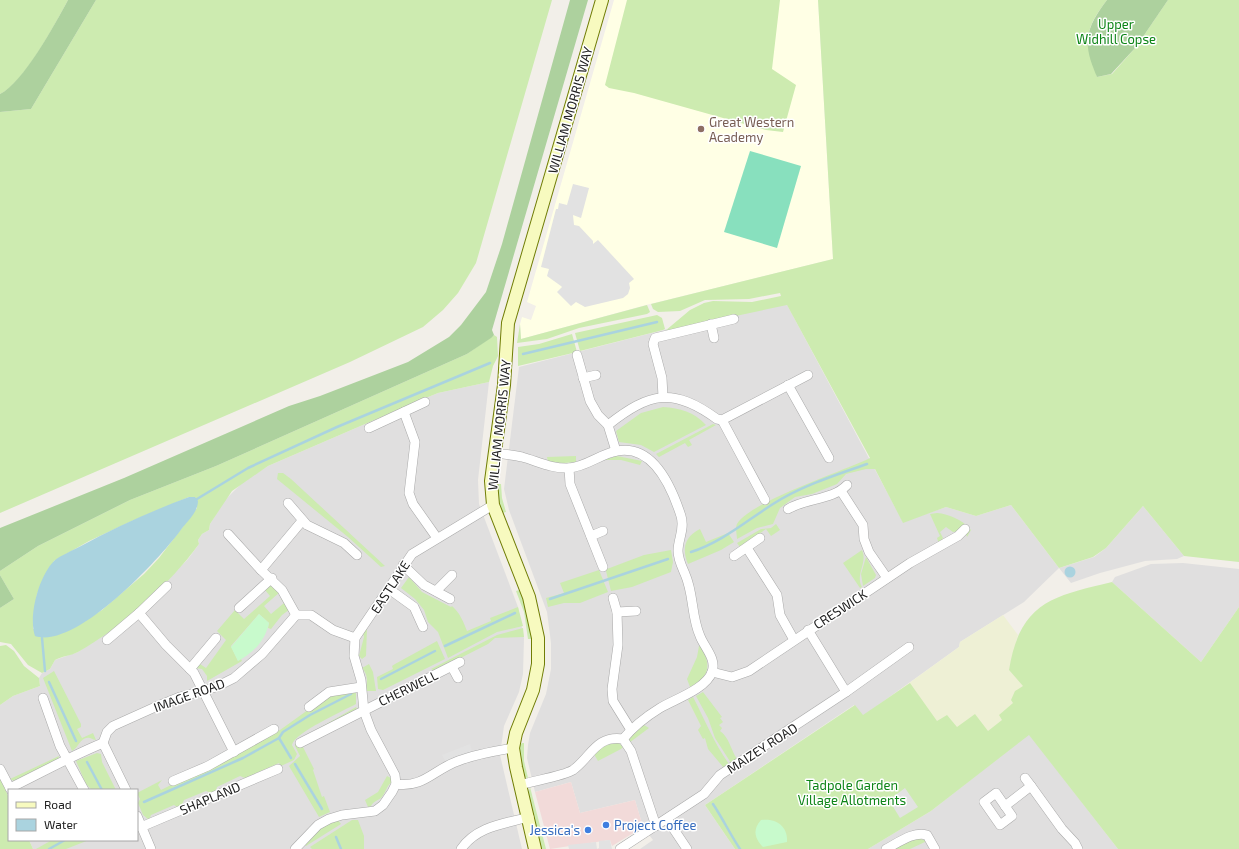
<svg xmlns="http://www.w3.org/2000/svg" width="1239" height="849" viewBox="0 0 1239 849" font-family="'Exo 2',sans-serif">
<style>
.residential{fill:#e0dfdf}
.commercial{fill:#f2dad9}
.education{fill:#ffffe5}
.farmland{fill:#eef0d5}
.grass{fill:#cdebb0;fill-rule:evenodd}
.forest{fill:#add19e}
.park{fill:#c8facc}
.pitch{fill:#88e0be}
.parking{fill:#e2e2e2}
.water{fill:#aad3df}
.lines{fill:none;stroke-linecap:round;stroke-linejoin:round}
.stream{stroke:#aad3df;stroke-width:2.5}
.street-casing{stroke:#a9a9a9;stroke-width:10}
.secondary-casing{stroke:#707d05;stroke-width:14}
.street{stroke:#fff;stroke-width:9}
.secondary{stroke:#f7fabf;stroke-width:12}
.education-dot{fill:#8d6e63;stroke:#fff;stroke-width:1.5}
.shop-dot{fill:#3f7fe0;stroke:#fff;stroke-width:1.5}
.labels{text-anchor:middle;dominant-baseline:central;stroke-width:3;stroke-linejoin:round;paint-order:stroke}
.park-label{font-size:13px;fill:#0c8416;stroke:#fff}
.street-label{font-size:13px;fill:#222;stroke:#fff}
.education-label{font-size:13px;fill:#785e54;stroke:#fff;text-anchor:start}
.shop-label{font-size:13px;fill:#366cbe;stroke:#fff;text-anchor:start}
</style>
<rect width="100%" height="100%" fill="#f2efe9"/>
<g class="residential">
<polygon points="784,299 903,522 946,507 976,516 1011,505 1059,568 1094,557 1106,548 1143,506 1184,556 1177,559 1145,561 1100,573 1071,583 1059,568 1024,602 960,642 959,647 863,716 854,705 705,805 735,849 640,849 653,840 643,827 635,800 580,813 571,782 535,792 527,758 528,745 530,733 546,694 551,669 551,643 547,612 509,510 504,489 519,367"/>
<polygon points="489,382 478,480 479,504 518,607 524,638 523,674 519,692 504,726 500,755 522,849 33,849 29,840 137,840 137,790 9,790 9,798 0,778 0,705 13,696 40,686 39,678 42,673 50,669 55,660 78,652 124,620 151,597 188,559 199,544 198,540 202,534 209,530 210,524 225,500 243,482 268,466 416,402 438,393"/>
<polygon points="1183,563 1239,569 1239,607 1201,662 1112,582 1115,577 1151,564"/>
<polygon points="1029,734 1118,849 868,849 931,811"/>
</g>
<polygon class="commercial" points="571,782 580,813 635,800 643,827 612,846 610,840 550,849 535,792"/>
<polygon class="education" points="614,0 818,0 833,259 646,305 521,339 520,324 522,317 531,320 536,306 527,302"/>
<polygon class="farmland" points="1003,615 1018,635 1009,670 1032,693 931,811 887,699 959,647 960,642"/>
<g class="grass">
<path d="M0 0H68C55 24 24 83 0 94Z"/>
<polygon points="96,0 552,0 476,263 458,293 443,310 423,327 350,362 0,513 0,112 31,109"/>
<polygon points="627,0 780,0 772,69 796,85 783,132 766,130 634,93 609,88 605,85"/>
<path d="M818 0H1107C1081 34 1088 37 1097 77L1112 74 1136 47 1168 0H1239V562L1184 556 1143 506 1106 548 1093 557 1059 568 1011 505 976 516 946 507 903 523 875 469H866L846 474 837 484 812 494 795 497 780 508 773 524 757 528 737 539C737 535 735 528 737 524 749 502 844 471 870 458L787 305 665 331 690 310 704 303 713 301 752 302 781 296 780 293 749 299 705 300 680 311 658 312 653 309 651 304 833 259Z"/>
<polygon points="647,305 650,312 647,314 579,328 547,339 517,343 520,324 521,339"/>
<polygon points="657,315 662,318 665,329 663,330 580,351 575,333"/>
<polygon points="572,334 577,352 518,366 518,347 539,344"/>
<path d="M494 335 497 337 498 356 493 366 489 382 438 393 416 402 268 466 232 491 210 524 209 530 202 534 198 540 199 544C170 584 121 628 78 652 70 656 62 656 55 660L50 669 42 673 28 665 11 644 0 642V608L14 599 0 575V571L38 546 130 500 216 466 467 354ZM189 497H195L197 508 159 558 144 574 102 610 84 621 33 629 37 594 54 561 89 541 132 521Z"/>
<path d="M663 407C680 408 694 412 706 425L654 452 641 445 619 442 616 431 641 413Z"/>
<polygon points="713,424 716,425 689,440 692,445 688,447 685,443 659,457 656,454"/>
<polygon points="576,456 576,462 564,463 548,462 547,457"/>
<polygon points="617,456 642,461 640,465 621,460 603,460"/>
<polygon points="278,473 283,473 291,479 385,566 381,567 348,537 277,479"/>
<polygon points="497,484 501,484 502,498 506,512 502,513 497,501"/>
<path d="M937 513C949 514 963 520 971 530L967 537 966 534 969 530 953 532 946 527 940 532 943 538 939 544 937 538 940 536 930 514Z"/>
<polygon points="776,524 780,530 771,536 766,529 740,547 737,543 761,529 771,528"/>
<path d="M700 529 706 542 728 533 734 542 721 550 688 564C682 549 684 537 700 529Z"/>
<polygon points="671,550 673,562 671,572 632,587 611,591 606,571 607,569 644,555"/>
<path d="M862 550C868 563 855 574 862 587L860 588 843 563Z"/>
<polygon points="866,557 876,575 875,578 863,586 861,574"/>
<polygon points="599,570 608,592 580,603 564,603 548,607 546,598 564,593 560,583"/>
<path d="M409 577 422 592 451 607 452 606C460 613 463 621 467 631L491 621 490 618 518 607 523 626 497 632 448 658 438 632 428 622 424 610 415 599 401 588Z"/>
<path d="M1112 582 1201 662 1239 607V849H1118L1029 735 931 811 868 849H735L705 805 855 705 863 715 910 683 937 721 947 715 957 727 975 714 988 731 1002 720 999 715 1013 703 1011 700 1015 691 1023 686 1009 670C1020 602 1053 596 1112 582Z"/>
<polygon points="272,583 280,592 264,606 271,614 284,603 281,599 284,597 289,610 282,615 271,629 268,628 269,623 259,614 231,646 238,661 241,659 242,661 207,681 207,676 202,669 195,668 200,664 206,668 226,640 217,631 235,610 244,619 270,596 265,590"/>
<polygon points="519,590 521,591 533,637 531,639 528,639 524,612 516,591"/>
<polygon points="367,628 366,656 362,659 359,656 364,637 363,633"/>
<polygon points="523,628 524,637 495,638 488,644 435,671 431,669 497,635"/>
<polygon points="437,641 445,659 383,690 378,689 377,677 393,669 392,666 395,664"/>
<polygon points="6,645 14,651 24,666 39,678 40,686 13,696 0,705 0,646"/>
<path d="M701 645C710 664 712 676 690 687L687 679 697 657 699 646Z"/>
<path d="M369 664 373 672 376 691H365C368 684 368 674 362 668Z"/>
<path d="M54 671 81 724V727L77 729 82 738 93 733 96 740C94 740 93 739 90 738 80 736 79 748 72 751L43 678Z"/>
<path d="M356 690V704C343 711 294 733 292 745L297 754 294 760 281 766 279 763 245 778 240 776 217 787 216 791 211 793 206 791 184 800 182 805 177 807 174 805 151 815 149 820 143 815 138 803 140 799 137 793 162 780 158 785 161 790 280 730 326 697Z"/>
<path d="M703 692 722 717 720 718 723 722 719 725 722 728 720 731C729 737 731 750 737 759L731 763 715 738 708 718 696 696Z"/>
<path d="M693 697C705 720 714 743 729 764L724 768 708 749 705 738 703 739 698 730 701 726 688 700Z"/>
<polygon points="356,707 358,711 302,745 314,769 313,770 322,797 324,796 330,812 319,817 289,766 300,756 295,746 295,742"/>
<polygon points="644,725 649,728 629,743 629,737"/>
<polygon points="522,743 524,743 524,761 528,778 524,777 518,754 519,746"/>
<path d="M619 743 623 747 621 749 598 761 595 756V753C602 747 609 743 619 743Z"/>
<polygon points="97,753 101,754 102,762 116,790 92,790 86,784 76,761"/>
<polygon points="59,756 58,760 14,781 10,779"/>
<path d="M387 776 391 778 392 782C386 786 386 793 381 798 377 801 374 801 371 806L368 807 365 800 378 792Z"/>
<polygon points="0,778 9,798 9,840 29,840 33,849 0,849"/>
<polygon points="530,787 546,849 541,849 528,794"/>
<polygon points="338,820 341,824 306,846 305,845 321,828"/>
<polygon points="352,820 358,820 364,836 364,849 312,849 310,847"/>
<polygon points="917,838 927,841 910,849 894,849"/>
<polygon points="52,840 89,840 66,849 36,849"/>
</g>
<g class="forest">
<path d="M68 0H96L31 109 0 112V94C23 83 55 24 68 0Z"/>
<polygon points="570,0 588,0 492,330 494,335 491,338 467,354 216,466 130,500 38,546 0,571 0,528 124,478 289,406 320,396 408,362 449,337 461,325 486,292 502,244"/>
<path d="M1107 0H1168L1136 47 1111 74 1097 77C1082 43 1085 29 1107 0Z"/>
<polygon points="0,575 14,599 0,608"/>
</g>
<g class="park">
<path d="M259 614 269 623C265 641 254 652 238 661L231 647Z"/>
<path d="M761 820C776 818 788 826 787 842L763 847C755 839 752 830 761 820Z"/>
</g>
<polygon class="pitch" points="750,151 801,166 777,248 724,232"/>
<g class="parking">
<polygon points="573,184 589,188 581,218 573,215 574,225 579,226 593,241 593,244 598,240 634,279 629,283 630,288 628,294 623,298 585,307 576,302 571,306 557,292 562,287 561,286 547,276 549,269 541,267 556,209 558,209 559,203 567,205"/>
<polygon points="470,744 472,752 446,762 442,755"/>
<polygon points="905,788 918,807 900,818 889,800"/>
<polygon points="610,840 612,849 569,849 568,845 596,842 597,849 599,848 599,841"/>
</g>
<g class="water">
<path d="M189 497H195L198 501C198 511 189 520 183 527 161 558 76 650 35 636 28 616 39 576 54 561 61 555 72 551 81 546 115 527 152 511 189 497Z"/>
<circle cx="1070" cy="572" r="5.5"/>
</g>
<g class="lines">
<g class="stream">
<polyline points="523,354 657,322"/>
<polyline points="197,499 248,468 337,427 490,363"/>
<path d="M691 552C722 542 746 521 773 504 801 486 836 475 867 464"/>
<polyline points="550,599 668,559"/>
<polyline points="42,638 45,671"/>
<polyline points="445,646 515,613"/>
<polyline points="381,679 435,651"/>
<polyline points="49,682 76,741"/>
<polyline points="279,738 291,758"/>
<polyline points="87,762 102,790"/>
<polyline points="295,764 322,809"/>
<polyline points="144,802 243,758 279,738 283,732 310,715 351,694"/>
<path d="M713 804C723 819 730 834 740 849"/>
<polyline points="336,837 341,849"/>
<polyline points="49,849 65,840"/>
</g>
<g class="street-casing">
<g id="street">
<polyline points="711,324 714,338"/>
<polyline points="577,355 590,401 598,415 608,425 616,451"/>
<polyline points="583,378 596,375"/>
<polyline points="788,385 829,458"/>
<polyline points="663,397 662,378 653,344 655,338 734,319"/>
<polyline points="404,412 415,442 409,493 413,504 437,538"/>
<polyline points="722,420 765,500"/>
<path d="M608 425C650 392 673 387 717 419L722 420 808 375"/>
<polyline points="369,428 425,402"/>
<path d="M495 453C504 454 513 455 522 457 537 461 552 469 569 468 586 467 600 454 617 451 653 444 672 488 681 516 685 529 678 539 678 551 678 559 682 567 685 574 694 594 691 616 700 636 704 647 717 659 712 672 706 689 675 699 660 708 647 716 633 727 623 739"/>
<polyline points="569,468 570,484 603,567"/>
<polyline points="841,491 863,525 864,539 869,552 887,578"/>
<polyline points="288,503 307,525 344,543 357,555"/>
<path d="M788 509C806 498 833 500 847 485"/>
<polyline points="228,534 261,570"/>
<polyline points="591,536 603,531"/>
<polyline points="747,548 777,595 780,615 794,640"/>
<polyline points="734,556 760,538"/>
<polyline points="403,565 424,585 450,599"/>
<polyline points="389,589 414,607 423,627"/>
<polyline points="436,591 452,575"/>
<polyline points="613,598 617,612 618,645 612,689 613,701 631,730"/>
<polyline points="239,608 272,578"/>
<polyline points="617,612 636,611"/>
<polyline points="139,613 166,645 194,673 234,752"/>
<polyline points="296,615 282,590 261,570 302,521"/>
<polyline points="808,630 846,692"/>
<polyline points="107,640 139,613 167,586"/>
<polyline points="452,667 458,678"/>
<polyline points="190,669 216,638"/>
<polyline points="712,672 732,677 749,671 910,563 958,536 965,529"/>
<polyline points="43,698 60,746 84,790"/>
<polyline points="309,707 329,692 361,687"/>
<polyline points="300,743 460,662"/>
<polyline points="0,769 11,790"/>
<polyline points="1025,778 1031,786"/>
<polyline points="173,781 208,766 274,729"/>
<path d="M396 784C424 788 433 770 458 761 476 754 495 751 513 748"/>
<path d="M520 785C532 781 564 776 573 770 591 757 596 735 623 739L631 751 656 826"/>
<path d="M10 788C41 773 71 756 103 743"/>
<polyline points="126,790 103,743 107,732 113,726 153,708 180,697 216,687 234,678 262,654 296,615 311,615 333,630 355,638"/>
<polygon points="996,793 1012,816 1000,825 984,802"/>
<polyline points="1005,806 1031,786 1062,829 1075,843 1078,849"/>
<polyline points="137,816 151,849"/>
<polyline points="667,819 687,849"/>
<polyline points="141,827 278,769"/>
<polyline points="295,849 318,825 329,819 342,815 375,811 383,805 392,792 396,784 395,775 371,730 364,711 361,680 354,656 355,638 412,554 493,505"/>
<path d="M461 849C477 826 504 824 529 817"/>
<polyline points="620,849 704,794 720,775 846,692 909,647"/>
<path d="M886 849C898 843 913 831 927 835L935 849"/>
</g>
</g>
<g class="secondary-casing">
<polyline id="secondary" points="535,849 516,767 513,748 516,733 533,690 538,664 538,638 529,597 493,505 491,481 504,385 508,323 602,0"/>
</g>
<use href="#street" class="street"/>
<use href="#secondary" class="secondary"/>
</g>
<circle class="education-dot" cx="701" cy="129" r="4"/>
<g class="shop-dot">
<circle cx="606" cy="825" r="4"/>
<circle cx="588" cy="830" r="4"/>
</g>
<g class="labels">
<g class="park-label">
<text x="1116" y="24">Upper<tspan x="1116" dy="15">Widhill Copse</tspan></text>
<text x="852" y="785">Tadpole Garden<tspan x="852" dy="15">Village Allotments</tspan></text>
</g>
<g class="street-label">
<text transform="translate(570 110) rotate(-74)">WILLIAM MORRIS WAY</text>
<text transform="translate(499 425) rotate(-84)">WILLIAM MORRIS WAY</text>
<text transform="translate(390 587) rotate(-57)">EASTLAKE</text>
<text transform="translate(840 609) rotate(-33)">CRESWICK</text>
<text transform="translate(408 688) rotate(-26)">CHERWELL</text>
<text transform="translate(189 695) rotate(-20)">IMAGE ROAD</text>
<text transform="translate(762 748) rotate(-33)">MAIZEY ROAD</text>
<text transform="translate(210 798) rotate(-23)">SHAPLAND</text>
</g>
<g class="education-label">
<text x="709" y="122">Great Western<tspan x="709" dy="15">Academy</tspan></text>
</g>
<g class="shop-label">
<text x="614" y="825">Project Coffee</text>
<text x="580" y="830" text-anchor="end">Jessica's</text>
</g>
</g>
<rect x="8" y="789" width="130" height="52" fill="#ffffff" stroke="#a7a7a7"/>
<rect x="16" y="802" width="20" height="6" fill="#f7fabf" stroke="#a7a7a7"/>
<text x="44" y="809" font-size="12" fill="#222222">Road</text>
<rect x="16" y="819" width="20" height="12" fill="#aad3df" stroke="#a7a7a7"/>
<text x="44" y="829" font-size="12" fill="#222222">Water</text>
</svg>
